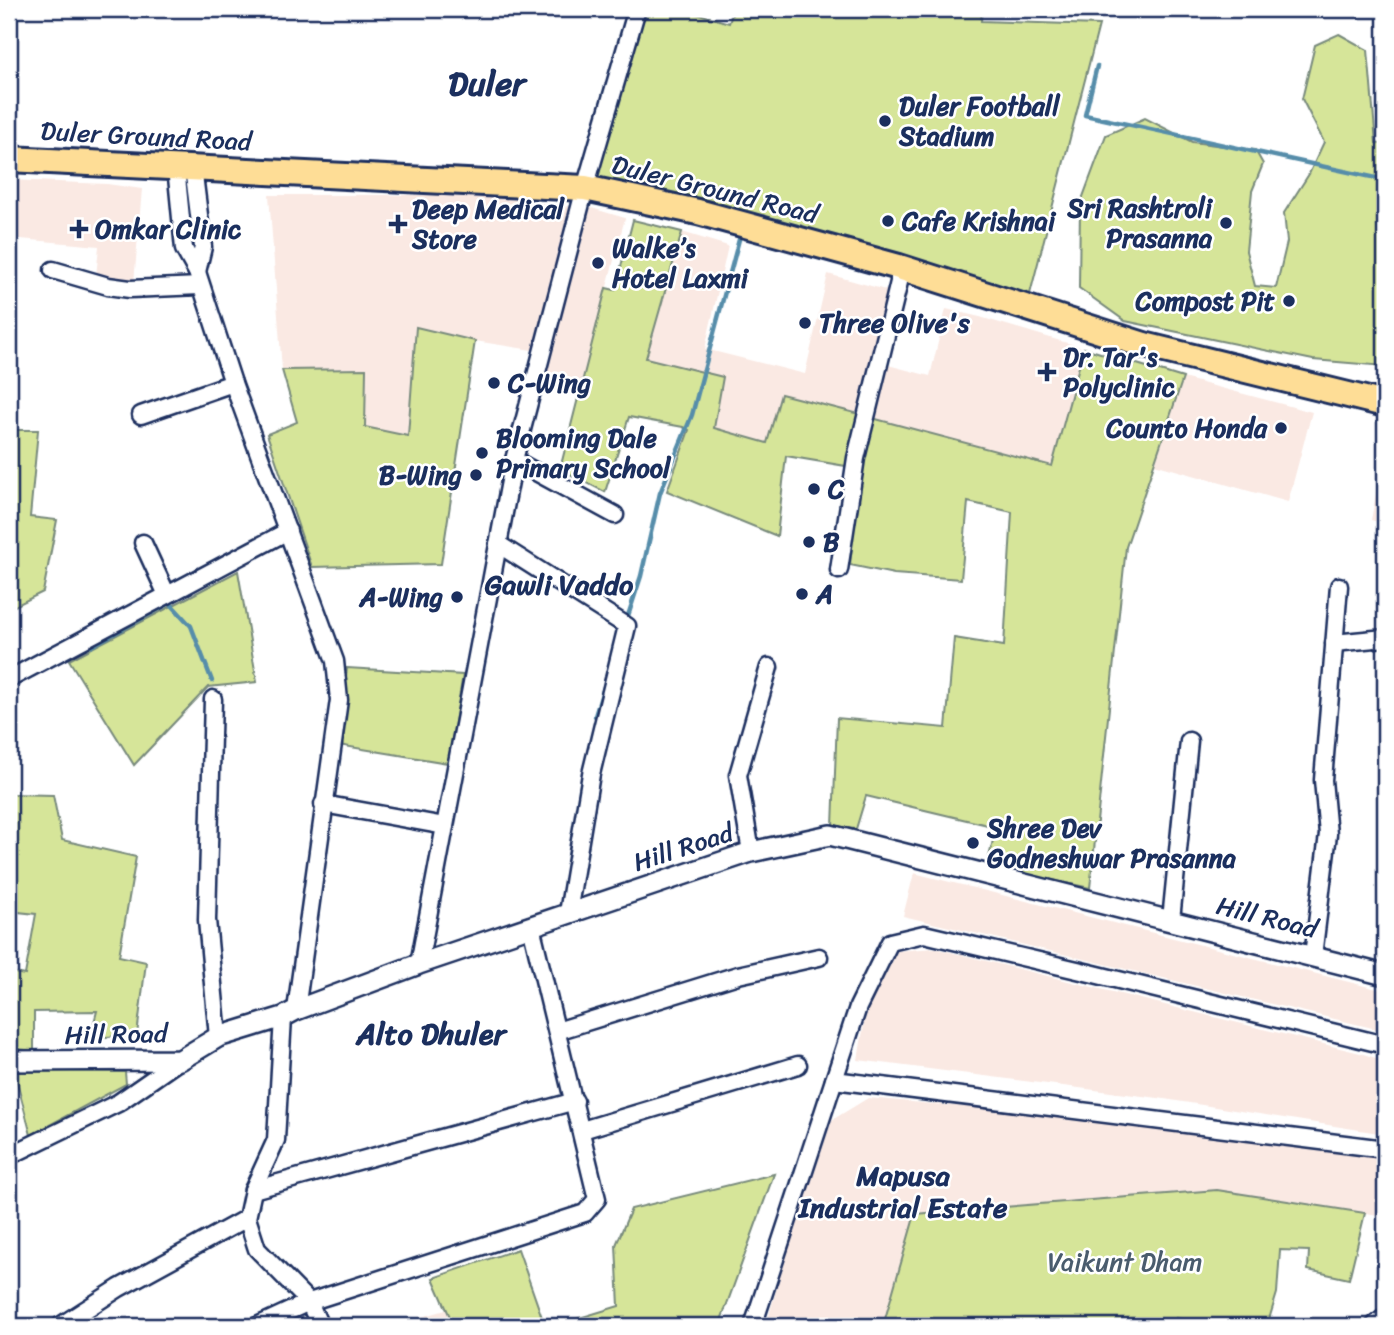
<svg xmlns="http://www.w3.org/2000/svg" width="1394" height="1335" viewBox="0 0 1394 1335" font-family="Sriracha,sans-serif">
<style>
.built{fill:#fae9e3}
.green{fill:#d6e599;stroke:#788a7c;stroke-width:2}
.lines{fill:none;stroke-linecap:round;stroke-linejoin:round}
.stream{stroke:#568daa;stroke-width:4.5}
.minor-casing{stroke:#1b2f5e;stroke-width:21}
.tertiary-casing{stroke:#1b2f5e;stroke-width:24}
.primary-casing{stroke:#1b2f5e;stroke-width:30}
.minor{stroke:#fff;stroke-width:16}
.tertiary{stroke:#fff;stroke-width:19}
.primary{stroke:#fedd96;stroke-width:24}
.poi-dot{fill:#1b2f5e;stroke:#fff;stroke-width:2.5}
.labels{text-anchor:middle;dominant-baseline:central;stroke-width:5;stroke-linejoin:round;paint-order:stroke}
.poi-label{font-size:26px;font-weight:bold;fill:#1b2f5e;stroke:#fff;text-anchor:start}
.street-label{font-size:26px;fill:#1b2f5e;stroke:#fff}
.park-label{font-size:26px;fill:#4a5c6d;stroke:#fff}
.neighbourhood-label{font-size:28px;font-weight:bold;fill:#1b2f5e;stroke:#fff}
.quarter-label{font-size:30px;font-weight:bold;fill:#1b2f5e;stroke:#fff}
.district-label{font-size:33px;font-weight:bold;fill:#1b2f5e;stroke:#fff}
</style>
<rect width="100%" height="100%" fill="#fff"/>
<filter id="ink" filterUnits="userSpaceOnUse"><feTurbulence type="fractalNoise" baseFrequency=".0143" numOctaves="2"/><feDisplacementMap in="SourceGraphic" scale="14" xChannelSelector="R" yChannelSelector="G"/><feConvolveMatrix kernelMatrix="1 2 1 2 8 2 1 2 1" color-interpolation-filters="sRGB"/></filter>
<g filter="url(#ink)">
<g class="built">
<polygon points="9,180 107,184 142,189 134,283 96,277 99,246 9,238"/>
<polygon points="269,195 480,195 572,207 532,350 475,341 416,328 408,436 365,427 366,369 282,370"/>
<polygon points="588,207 625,218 581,386 544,377"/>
<polygon points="682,232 728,246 705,349 805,374 828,274 889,291 859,414 781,394 767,443 714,428 646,358"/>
<polygon points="946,309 980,317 1084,348 1053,466 872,418 884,364 930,376"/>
<polygon points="1183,378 1312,412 1288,502 1154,464"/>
<polygon points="1385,448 1385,524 1371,520"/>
<polygon points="914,873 1385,991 1385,1031 903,916"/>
<polygon points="934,948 1360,1053 1385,1061 1385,1134 1158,1098 858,1060 865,1018 885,960 896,951"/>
<polygon points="868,1098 1160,1125 1385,1158 1385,1216 1217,1190 915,1214 883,1326 766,1326 784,1262 832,1120"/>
<polygon points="449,1309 455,1326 391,1326"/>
</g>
<g class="green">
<polygon points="643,9 682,9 729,23 734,9 910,9 916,11 917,9 982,9 981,21 1099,25 1030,294 685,199 593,179"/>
<polygon points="1339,34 1368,50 1376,143 1385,145 1385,366 1313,360 1125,321 1079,288 1080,205 1106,135 1145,118 1192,142 1255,150 1263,164 1252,191 1246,251 1255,286 1276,288 1287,242 1284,213 1309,174 1324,142 1302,99 1315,45"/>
<polygon points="633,220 682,232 646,358 723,377 714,428 767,443 781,394 859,414 846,466 786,456 777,536 667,491 689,430 683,427 629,417 605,492 560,469 606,288 615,290"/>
<polygon points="416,327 475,341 441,564 312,567 267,434 297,422 282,370 366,369 365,427 408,436"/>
<polygon points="1084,348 1183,378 1126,547 1090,888 987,866 996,827 866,796 856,829 833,827 837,718 946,728 954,638 1004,646 1012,512 968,502 961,579 894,574 850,565 860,464 872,418 1052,466"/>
<polygon points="9,430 38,430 30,517 57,520 43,592 9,609"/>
<polygon points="238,571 257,682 208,687 134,765 69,660"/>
<polygon points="347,668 463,675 448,763 338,745"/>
<polygon points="9,794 53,795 62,840 136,857 119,956 146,962 137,1035 90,1038 97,1011 34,1012 34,1051 9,1048 9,972 25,975 36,914 9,911"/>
<polygon points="14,1070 125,1072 126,1084 31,1135"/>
<polygon points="774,1174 719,1326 553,1326 619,1306 616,1245 631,1209"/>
<polygon points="1217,1190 1365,1213 1349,1279 1308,1270 1309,1251 1280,1250 1277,1293 1267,1326 1215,1326 1176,1318 1173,1326 883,1326 915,1214"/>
<polygon points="518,1249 545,1326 454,1326 433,1278"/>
</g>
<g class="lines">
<g class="stream">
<polyline points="1097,66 1085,115 1381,179 1385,178"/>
<polyline points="626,622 641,576 660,493 692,415 741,232"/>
<polyline points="91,646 170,603 191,626 212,681"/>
<polyline points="595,716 604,687"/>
</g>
<g class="minor-casing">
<g id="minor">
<polyline points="176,167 184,249 197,272 233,383 335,661 339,700 296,1010"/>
<polyline points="193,167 203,247 197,272"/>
<polyline points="53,270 108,286 130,289 200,286"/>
<polyline points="141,415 233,383"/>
<polyline points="514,460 615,515"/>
<polyline points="143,543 167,595"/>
<polyline points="498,544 627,626 591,774 568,913"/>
<polyline points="839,570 856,458 899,282 899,267"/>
<polyline points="1334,643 1385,638"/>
<polyline points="9,679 288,531"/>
<polyline points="213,699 207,920 218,1037"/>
<polyline points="323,804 445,826"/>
<polyline points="751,852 738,775 769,667"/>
<polyline points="1171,920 1189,741"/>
<polyline points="1313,956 1328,834 1323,780 1339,586"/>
<polyline points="419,964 514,460 585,188 637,9"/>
<polyline points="283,1017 276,1140 253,1190 247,1218 257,1249 309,1302 320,1326"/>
<polyline points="557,1031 738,975 819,957"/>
<polyline points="834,1080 1385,1149"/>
<polyline points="582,1130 798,1065"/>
<polyline points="9,1156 118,1103 180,1060"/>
<polyline points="253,1190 575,1101"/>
<polyline points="60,1326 119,1288 247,1218"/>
<polyline points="257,1326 309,1302 585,1213 597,1199 531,926"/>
<polyline points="753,1326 858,1007 890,942 924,934 1090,973 1385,1045"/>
</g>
</g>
<g class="tertiary-casing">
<g id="tertiary">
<polyline points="9,1061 180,1060 218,1037 283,1017 296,1010 419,964 751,852 830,835 1385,975"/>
<polyline points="1376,1326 1385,1319"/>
</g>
</g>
<g class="primary-casing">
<polyline id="primary" points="9,159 585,188 698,212 899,267 1144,345 1385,404"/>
</g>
<use href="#minor" class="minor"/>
<use href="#tertiary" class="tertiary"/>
<use href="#primary" class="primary"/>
</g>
</g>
<g class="poi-dot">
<circle cx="885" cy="121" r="7"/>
<circle cx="888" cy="221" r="7"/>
<circle cx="1226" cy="223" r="7"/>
<path d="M394.5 213.5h7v7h7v7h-7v7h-7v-7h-7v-7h7z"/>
<path d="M75.5 218.5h7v7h7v7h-7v7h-7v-7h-7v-7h7z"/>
<circle cx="598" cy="263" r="7"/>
<circle cx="1289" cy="301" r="7"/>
<circle cx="805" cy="323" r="7"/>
<path d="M1043.5 361.5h7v7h7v7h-7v7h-7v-7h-7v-7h7z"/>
<circle cx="494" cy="383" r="7"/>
<circle cx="1281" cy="428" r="7"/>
<circle cx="482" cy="453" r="7"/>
<circle cx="476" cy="475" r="7"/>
<circle cx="814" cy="489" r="7"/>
<circle cx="809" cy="542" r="7"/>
<circle cx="802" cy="594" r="7"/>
<circle cx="457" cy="597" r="7"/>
<circle cx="973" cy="843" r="7"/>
</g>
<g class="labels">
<g class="poi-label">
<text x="899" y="106">Duler Football<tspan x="899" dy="30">Stadium</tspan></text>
<text x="1212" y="208" text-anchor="end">Sri Rashtroli<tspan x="1212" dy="30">Prasanna</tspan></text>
<text x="412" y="209">Deep Medical<tspan x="412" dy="30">Store</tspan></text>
<text x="902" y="221">Cafe Krishnai</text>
<text x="95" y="229">Omkar Clinic</text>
<text x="612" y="248">Walke’s<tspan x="612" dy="30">Hotel Laxmi</tspan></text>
<text x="1275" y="301" text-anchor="end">Compost Pit</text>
<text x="819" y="323">Three Olive's</text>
<text x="1063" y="357">Dr. Tar's<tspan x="1063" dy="30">Polyclinic</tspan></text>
<text x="508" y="383">C-Wing</text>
<text x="1267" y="428" text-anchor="end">Counto Honda</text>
<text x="496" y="438">Blooming Dale<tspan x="496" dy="30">Primary School</tspan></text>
<text x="462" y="475" text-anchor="end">B-Wing</text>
<text x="828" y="489">C</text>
<text x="823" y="542">B</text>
<text x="816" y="594">A</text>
<text x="443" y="597" text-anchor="end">A-Wing</text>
<text x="987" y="828">Shree Dev<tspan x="987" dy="30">Godneshwar Prasanna</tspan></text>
</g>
<g class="street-label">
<text transform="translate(146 136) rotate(3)">Duler Ground Road</text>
<text transform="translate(715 189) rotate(14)">Duler Ground Road</text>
<text transform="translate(683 847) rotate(-18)">Hill Road</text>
<text transform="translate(1267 917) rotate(14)">Hill Road</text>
<text transform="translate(116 1034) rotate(-1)">Hill Road</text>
</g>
<g class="park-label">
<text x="1125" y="1262">Vaikunt Dham</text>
</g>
<g class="neighbourhood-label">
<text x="559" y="584">Gawli Vaddo</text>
<text x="903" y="1175">Mapusa<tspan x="903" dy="32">Industrial Estate</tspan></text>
</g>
<g class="quarter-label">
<text x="431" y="1034">Alto Dhuler</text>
</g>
<g class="district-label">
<text x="487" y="84">Duler</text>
</g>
</g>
<rect width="1394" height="1335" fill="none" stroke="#fff" stroke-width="35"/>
<rect x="18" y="18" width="1359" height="1300" fill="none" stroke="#1b2f5e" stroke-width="2.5" filter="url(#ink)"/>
</svg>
